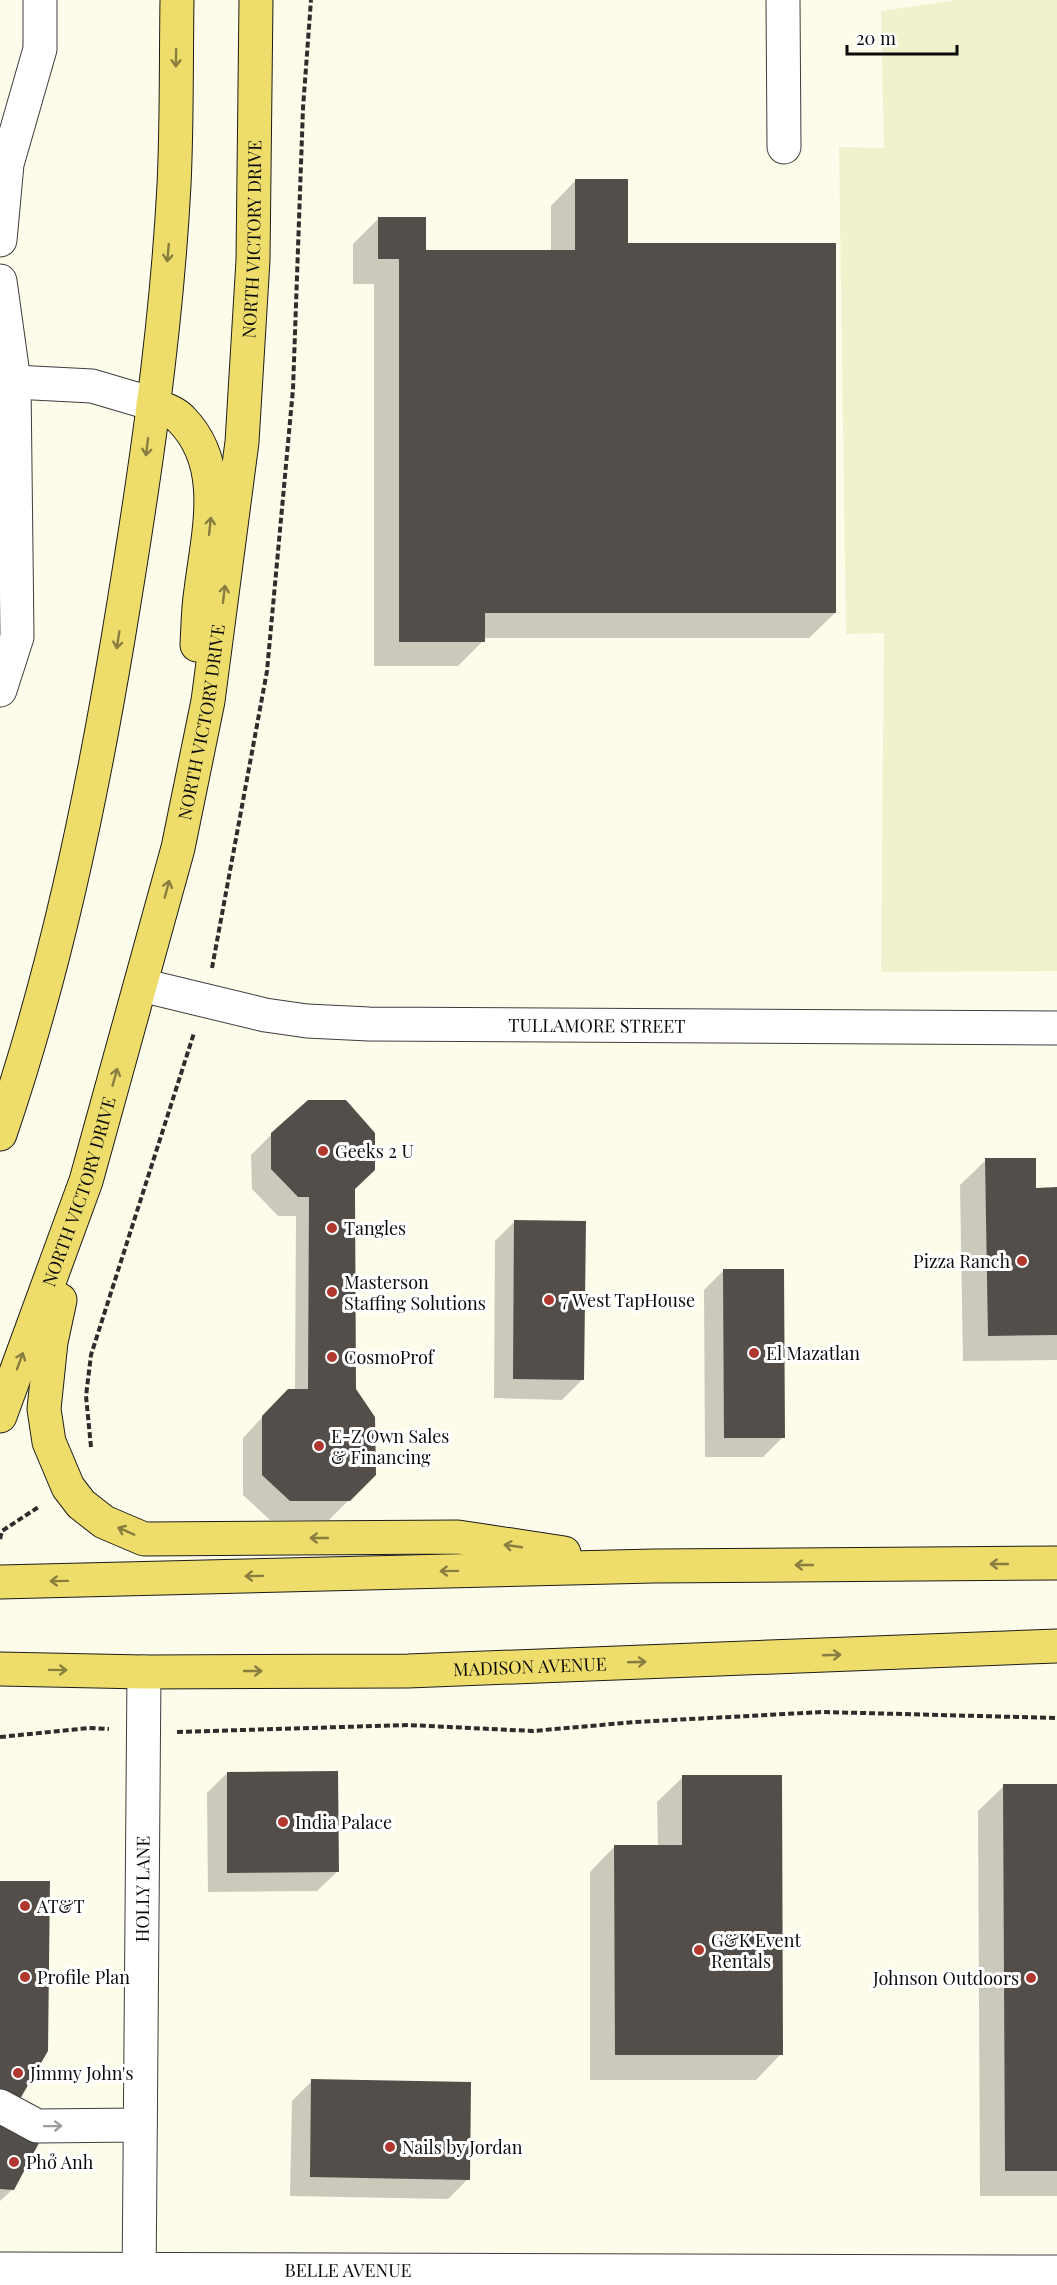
<svg xmlns="http://www.w3.org/2000/svg" width="1057" height="2285" viewBox="0 0 1057 2285" font-family="'Playfair Display',serif">
<style>
.farmland{fill:#f0f1cd}
.shadow{fill:#0003}
.building{fill:#534e49}
.lines{fill:none;stroke-linecap:round;stroke-linejoin:round}
.minor-casing{stroke:#3e3e3e;stroke-width:35}
.major-casing{stroke:#1c1c1c;stroke-width:35}
.path{stroke:#2d2d2d;stroke-width:4;stroke-dasharray:6 3;stroke-linecap:butt}
.minor{stroke:#fff;stroke-width:33}
.major{stroke:#eedd6b;stroke-width:33}
.oneway{stroke:#887e40}
.oneway2{stroke:#9d9d9d}
.poi-dot{fill:#b0382f;stroke:#fff;stroke-width:2}
.labels{text-anchor:middle;dominant-baseline:central;stroke-width:6;stroke-linejoin:round;paint-order:stroke}
.street-label{font-size:18px;fill:#0b0b0b;stroke:#fff}
.poi-label{font-size:18px;fill:#0b0b0b;stroke:#fff;text-anchor:start}
</style>
<rect width="100%" height="100%" fill="#fdfceb"/>
<polygon class="farmland" points="957,0 1057,0 1057,971 881,972 884,633 846,634 839,147 884,148 881,11"/>
<g class="shadow">
<polygon points="576,180 626,244 835,613 809,638 483,638 483,641 458,666 374,666 374,284 353,284 353,244 379,218 424,252 551,252 551,206"/>
<polygon points="272,1134 353,1190 354,1389 375,1474 329,1520 270,1520 243,1495 243,1438 268,1411 295,1390 296,1216 278,1216 252,1189 251,1155"/>
<polygon points="986,1160 1035,1189 1057,1189 1057,1360 963,1361 960,1185"/>
<polygon points="515,1221 582,1380 562,1400 494,1398 495,1241"/>
<polygon points="724,1270 783,1437 763,1457 705,1457 704,1290"/>
<polygon points="227,1773 337,1872 317,1891 208,1892 207,1793"/>
<polygon points="683,1777 781,2054 756,2080 590,2080 590,1872 615,1846 658,1846 657,1802"/>
<polygon points="1004,1786 1057,1786 1057,2196 980,2196 978,1811"/>
<polygon points="312,2081 468,2179 448,2199 290,2196 292,2101"/>
<polygon points="0,2122 13,2189 0,2201"/>
</g>
<g class="building">
<polygon points="575,179 628,179 628,243 836,243 836,613 485,613 485,642 399,642 399,259 378,259 378,217 426,217 426,250 575,250"/>
<polygon points="308,1100 346,1100 375,1133 375,1170 355,1189 356,1389 375,1417 376,1475 350,1501 290,1501 262,1475 262,1416 288,1389 308,1389 309,1197 298,1197 271,1169 271,1133"/>
<polygon points="985,1158 1036,1158 1036,1188 1057,1187 1057,1335 988,1336"/>
<polygon points="514,1220 586,1221 584,1380 513,1379"/>
<polygon points="723,1269 784,1269 785,1438 724,1438"/>
<polygon points="338,1771 339,1872 227,1873 227,1772"/>
<polygon points="682,1775 782,1775 783,2055 615,2055 614,1845 682,1845"/>
<polygon points="1003,1784 1057,1784 1057,2171 1005,2171"/>
<polygon points="0,1881 50,1881 48,2051 17,2104 0,2094"/>
<polygon points="311,2079 471,2082 470,2180 310,2177"/>
<polygon points="0,2120 39,2143 14,2190 0,2189"/>
</g>
<g class="lines">
<g class="minor-casing">
<g id="minor">
<polyline points="783,0 784,147"/>
<polyline points="0,240 7,164 40,49 40,0"/>
<polyline points="0,281 14,382 17,637 0,690"/>
<polyline points="14,382 92,386 153,404"/>
<path id="s1" d="M141 985 265 1015 307 1021 369 1024 1057 1028"/>
<polyline points="0,2106 37,2126 140,2125"/>
<path id="s2" d="M0 2269 1057 2272"/>
<path id="s3" d="M139 2285 144 1672"/>
</g>
</g>
<g class="major-casing">
<g id="major">
<path d="M153 404C161 408 175 412 181 419 227 465 208 533 201 590 198 608 198 626 197 645"/>
<path d="M0 1134C55 973 90 806 118 639 143 489 166 337 174 185 177 124 176 62 177 0"/>
<polyline points="60,1300 51,1342 44,1409 49,1442 68,1487 81,1504 104,1522 144,1539 458,1537 564,1553"/>
<path id="s4" d="M0 1416 86 1181 178 848 208 701 242 442 253 260 256 0"/>
<polyline points="0,1582 654,1566 1057,1563"/>
<path id="s5" d="M0 1669 144 1672 408 1671 1057 1646"/>
</g>
</g>
<g class="path">
<polyline points="212,968 267,671 293,389 303,108 311,0"/>
<polyline points="91,1447 86,1396 91,1355 194,1033"/>
<polyline points="0,1539 2,1531 40,1506"/>
<polyline points="177,1732 408,1725 533,1731 635,1722 823,1712 1057,1718"/>
<polyline points="0,1737 89,1728 109,1729"/>
</g>
<use href="#minor" class="minor"/>
<use href="#major" class="major"/>
</g>
<defs><path id="oneway-shaft" d="M-6 0H5M1.5-3L5.5 0L1.5 3" fill="none" stroke-width="1.6" stroke-linecap="round" stroke-linejoin="round" transform="scale(1.5)"/></defs>
<g class="oneway">
<use href="#oneway-shaft" transform="translate(176 58) rotate(91)"/>
<use href="#oneway-shaft" transform="translate(168 253) rotate(95)"/>
<use href="#oneway-shaft" transform="translate(147 447) rotate(97)"/>
<use href="#oneway-shaft" transform="translate(210 526) rotate(-84)"/>
<use href="#oneway-shaft" transform="translate(224 594) rotate(-83)"/>
<use href="#oneway-shaft" transform="translate(118 640) rotate(99)"/>
<use href="#oneway-shaft" transform="translate(167 889) rotate(-75)"/>
<use href="#oneway-shaft" transform="translate(115 1077) rotate(-74)"/>
<use href="#oneway-shaft" transform="translate(20 1361) rotate(-70)"/>
<use href="#oneway-shaft" transform="translate(126 1531) rotate(-156)"/>
<use href="#oneway-shaft" transform="translate(319 1538) rotate(180)"/>
<use href="#oneway-shaft" transform="translate(513 1546) rotate(-172)"/>
<use href="#oneway-shaft" transform="translate(999 1564) rotate(180)"/>
<use href="#oneway-shaft" transform="translate(804 1565) rotate(180)"/>
<use href="#oneway-shaft" transform="translate(449 1571) rotate(179)"/>
<use href="#oneway-shaft" transform="translate(254 1576) rotate(179)"/>
<use href="#oneway-shaft" transform="translate(59 1581) rotate(179)"/>
<use href="#oneway-shaft" transform="translate(832 1655) rotate(-2)"/>
<use href="#oneway-shaft" transform="translate(637 1662) rotate(-2)"/>
<use href="#oneway-shaft" transform="translate(58 1670) rotate(1)"/>
<use href="#oneway-shaft" transform="translate(253 1671)"/>
</g>
<use class="oneway2" href="#oneway-shaft" transform="translate(53 2126) rotate(-1)"/>
<g class="poi-dot">
<circle cx="323" cy="1151" r="6"/>
<circle cx="332" cy="1228" r="6"/>
<circle cx="1022" cy="1261" r="6"/>
<circle cx="332" cy="1292" r="6"/>
<circle cx="549" cy="1300" r="6"/>
<circle cx="754" cy="1353" r="6"/>
<circle cx="332" cy="1357" r="6"/>
<circle cx="319" cy="1446" r="6"/>
<circle cx="283" cy="1822" r="6"/>
<circle cx="25" cy="1906" r="6"/>
<circle cx="699" cy="1950" r="6"/>
<circle cx="25" cy="1977" r="6"/>
<circle cx="1031" cy="1978" r="6"/>
<circle cx="18" cy="2073" r="6"/>
<circle cx="390" cy="2147" r="6"/>
<circle cx="14" cy="2162" r="6"/>
</g>
<g class="labels">
<g class="street-label">
<text stroke="none"><textPath href="#s4" startOffset="1210">NORTH VICTORY DRIVE</textPath></text>
<text stroke="none"><textPath href="#s4" startOffset="724">NORTH VICTORY DRIVE</textPath></text>
<text stroke="none"><textPath href="#s1" startOffset="460">TULLAMORE STREET</textPath></text>
<text stroke="none"><textPath href="#s4" startOffset="238">NORTH VICTORY DRIVE</textPath></text>
<text stroke="none"><textPath href="#s5" startOffset="530">MADISON AVENUE</textPath></text>
<text stroke="none"><textPath href="#s3" startOffset="396">HOLLY LANE</textPath></text>
<text stroke="none"><textPath href="#s2" startOffset="348">BELLE AVENUE</textPath></text>
</g>
<g class="poi-label">
<text x="335" y="1151">Geeks 2 U</text>
<text x="344" y="1228">Tangles</text>
<text x="1010" y="1261" text-anchor="end">Pizza Ranch</text>
<text x="344" y="1282">Masterson<tspan x="344" dy="21">Staffing Solutions</tspan></text>
<text x="561" y="1300">7 West TapHouse</text>
<text x="766" y="1353">El Mazatlan</text>
<text x="344" y="1357">CosmoProf</text>
<text x="331" y="1436">E-Z Own Sales<tspan x="331" dy="21">&amp; Financing</tspan></text>
<text x="295" y="1822">India Palace</text>
<text x="37" y="1906">AT&amp;T</text>
<text x="711" y="1940">G&amp;K Event<tspan x="711" dy="21">Rentals</tspan></text>
<text x="37" y="1977">Profile Plan</text>
<text x="1019" y="1978" text-anchor="end">Johnson Outdoors</text>
<text x="30" y="2073">Jimmy John's</text>
<text x="402" y="2147">Nails by Jordan</text>
<text x="26" y="2162">Phở Anh</text>
</g>
</g>
<path d="M847 45v9h110v-9" fill="none" stroke="#0b0b0b" stroke-width="3"/>
<text x="856" y="45" font-size="18" fill="#0b0b0b" stroke="#ffffff" stroke-width="4.5" paint-order="stroke">20 m</text>
</svg>
